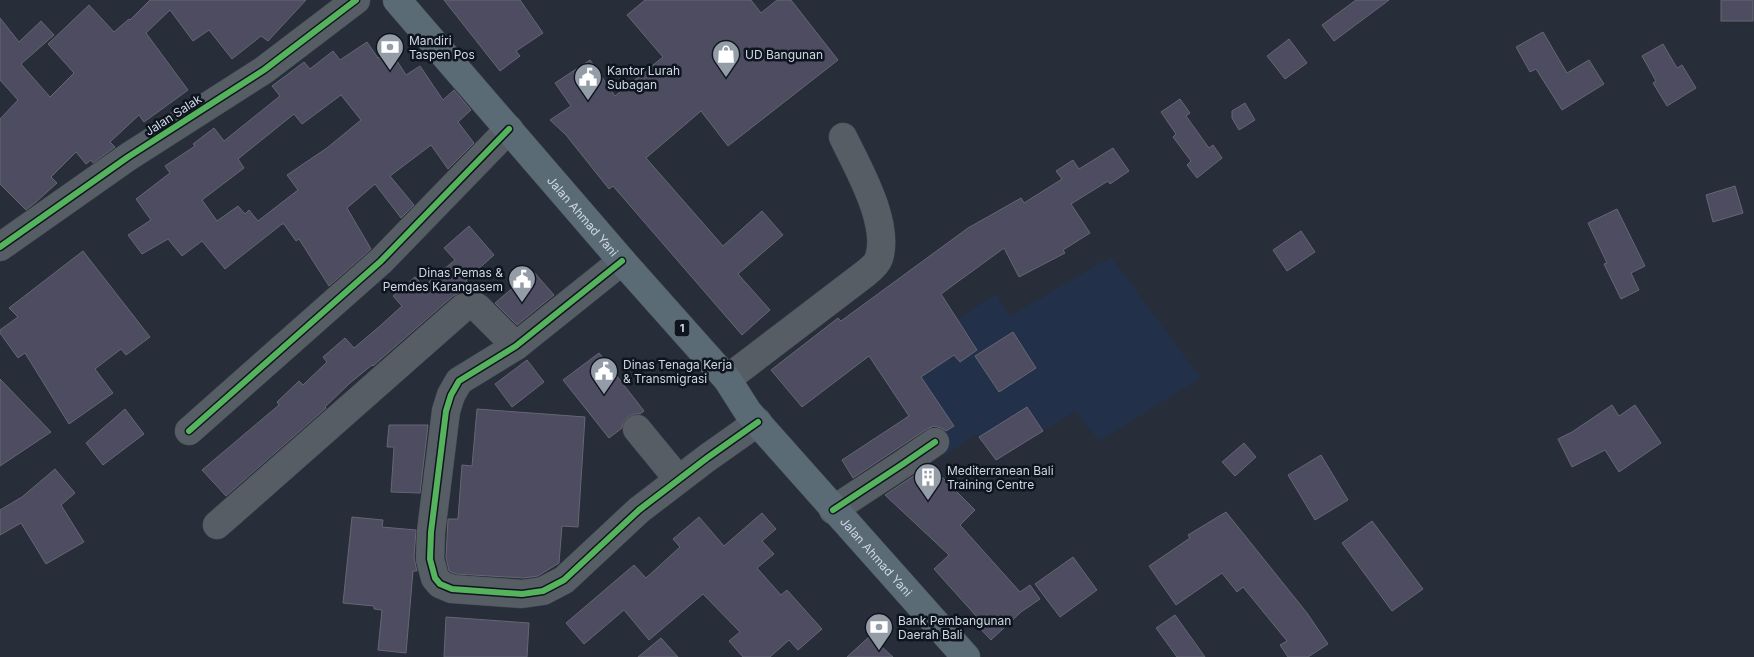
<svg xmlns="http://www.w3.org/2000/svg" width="1754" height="657" viewBox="0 0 1754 657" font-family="Inter,sans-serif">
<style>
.built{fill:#223149}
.building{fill:#4d4c61;stroke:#656772;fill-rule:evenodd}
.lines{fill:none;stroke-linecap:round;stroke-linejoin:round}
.minor-casing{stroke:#424953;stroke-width:29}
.highway-casing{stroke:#424953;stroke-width:29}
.minor{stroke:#575d65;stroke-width:28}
.highway{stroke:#5b6b75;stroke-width:28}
.cycleway-casing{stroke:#0f151e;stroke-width:9}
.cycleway{stroke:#56b35d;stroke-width:6}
.labels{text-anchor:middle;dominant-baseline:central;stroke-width:5;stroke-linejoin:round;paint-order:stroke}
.shield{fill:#0f151e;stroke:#959da9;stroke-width:1}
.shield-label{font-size:11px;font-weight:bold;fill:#ced7e4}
.poi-label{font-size:12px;fill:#ced7e4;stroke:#0f151e;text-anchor:start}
.street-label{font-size:12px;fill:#ced7e4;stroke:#0f151e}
</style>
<rect width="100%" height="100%" fill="#272e39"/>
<polygon class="built" points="1111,257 1201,378 1099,441 1075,411 996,460 976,434 945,456 934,439 954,426 905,353 996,294 1010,316"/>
<g class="building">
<polygon points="150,0 306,0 268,41 261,36 232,59 209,30 193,41 170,10 146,33 188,90 144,122 139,115 110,142 115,147 93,163 91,160 86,164 76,152 51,177 57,183 36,202 26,210 0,184 0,119 18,100 0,80 0,18 19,42 41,21 54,35 21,64 50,97 74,73 48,44 89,5 114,32 129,19 130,20"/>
<polygon points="444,0 520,0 543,33 516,51 520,56 500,71"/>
<polygon points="645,0 751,0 761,13 777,0 791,0 838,60 728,146 701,111 646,158 723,246 762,211 783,235 738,274 770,310 742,335 613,186 609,189 566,135 550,120 571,106 555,83 590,60 615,96 663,57 627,15"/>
<polygon points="1356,0 1389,0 1334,41 1322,25"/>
<rect x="1721" y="0" width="32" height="21"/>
<polygon points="1543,32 1567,73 1589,60 1604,84 1562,110 1536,69 1530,72 1516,47"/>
<polygon points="1289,39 1307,63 1285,79 1267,56"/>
<path d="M367 42 378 58 390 50 406 75 420 66 443 100 454 90 471 110 458 122 474 143 448 169 431 145 390 176 414 205 401 218 375 184 347 208 371 249 370 250 329 286 299 239 296 241 284 224H282L225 269 202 241 182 256 168 239 142 254 128 235 151 220 136 199 170 173 165 166 195 146 193 144 214 128 224 141 280 96 272 86 304 62 310 69 333 51 340 60ZM341 95 361 120 327 148 287 175 298 190 258 221 249 210 245 214 238 206 217 221 202 200 244 168 238 159 294 114 302 124Z"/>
<polygon points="1663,44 1677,68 1682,65 1696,88 1667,106 1653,83 1656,81 1642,56"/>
<polygon points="1180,99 1190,113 1186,116 1209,148 1213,145 1222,158 1197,178 1187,165 1191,161 1173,137 1176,134 1161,112"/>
<polygon points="1245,103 1255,120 1239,130 1232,118 1232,111"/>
<polygon points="1113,148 1129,171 1110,184 1108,181 1071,204 1090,233 1063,250 1065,253 1019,277 1004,248 941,294 977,350 960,362 954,355 921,377 954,426 946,431 941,428 934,426 927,429 853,478 842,460 909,416 869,356 802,407 771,370 838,318 841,321 968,228 1021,198 1024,203 1062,179 1056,171 1073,160 1079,169"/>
<polygon points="1735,186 1743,213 1713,222 1706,195"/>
<polygon points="1617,209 1645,266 1631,273 1639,290 1621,299 1604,264 1607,263 1588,223"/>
<polygon points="469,226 494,255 466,280 473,288 466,290 453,296 373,366 372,365 350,383 325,407 326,408 226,496 202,470 279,405 277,402 299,381 303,385 327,362 323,357 345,338 354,348 380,326 402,306 393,296 415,277 424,286 455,260 444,248"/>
<polygon points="1301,231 1315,252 1287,271 1273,250"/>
<polygon points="83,251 150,337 126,355 121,349 95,369 113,393 69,424 25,353 18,358 0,333 0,330 18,317 9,308"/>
<polygon points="533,271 554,295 517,325 495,303"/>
<polygon points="1013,332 1036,368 999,392 975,356"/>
<polygon points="599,353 644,411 640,414 634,414 628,417 623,423 622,428 609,438 563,380"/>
<polygon points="527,360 544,382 512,407 495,384"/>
<polygon points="0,379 51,432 0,466"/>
<polygon points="1612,405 1619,416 1635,405 1661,443 1619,472 1605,450 1572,467 1558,439 1572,432"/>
<polygon points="1027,407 1043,431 996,460 979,437"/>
<polygon points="125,409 144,434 103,465 86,443"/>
<polygon points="477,409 585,417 578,527 562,526 559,563 538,576 524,578 456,574 449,571 446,557 448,519 458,519 462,465 472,466"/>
<polygon points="389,425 428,425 420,493 391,492 394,447 387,447"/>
<polygon points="1244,443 1256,457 1235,476 1222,462"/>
<polygon points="1321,455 1348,500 1315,520 1288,475"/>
<polygon points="930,465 975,510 960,525 1020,592 1030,585 1040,599 1021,612 991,640 973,621 977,617 934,569 949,555 885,495"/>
<polygon points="55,469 75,493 61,505 84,542 46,564 21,523 0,535 0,510 22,497"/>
<polygon points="1226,512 1307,613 1328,644 1308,657 1288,657 1280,645 1287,641 1243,587 1237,592 1222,573 1176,605 1149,566 1190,538 1188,535"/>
<polygon points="762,513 776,529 762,541 774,554 757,568 781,595 787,590 822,629 798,650 789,640 770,657 743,657 729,641 740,632 703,594 649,640 624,610 584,644 566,623 634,565 646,578 680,547 673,539 699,517 724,546"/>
<polygon points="352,517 383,520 382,527 416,530 414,558 417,571 413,571 406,653 378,650 382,610 374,609 374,606 343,603"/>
<polygon points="1372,521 1423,589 1392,611 1342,543"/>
<polygon points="1073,557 1097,590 1060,617 1035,584"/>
<polygon points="1175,615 1205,657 1177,657 1156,628"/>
<polygon points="446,617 529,623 527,657 444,657"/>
<polygon points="870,636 893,657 847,657"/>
<polygon points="661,638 678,657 638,657"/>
</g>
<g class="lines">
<g class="minor-casing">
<g id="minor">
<polyline points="0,247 128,157 264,70 356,0"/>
<polyline points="622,261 516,346 459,381 451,395 446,411 431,532 430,559 435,578 440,584 452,589 522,594 543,591 564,580 639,510 707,458 758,422"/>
<path d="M727 379 866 273C871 269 877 264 879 258 890 223 858 168 843 137"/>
<polyline points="637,429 678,479"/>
<polyline points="189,431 381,261 509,129"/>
<polyline points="833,510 903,464 935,442"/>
<polyline points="217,525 463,308 472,304 478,308 516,346"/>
</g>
</g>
<g class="highway-casing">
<g id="highway">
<path id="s1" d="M397 0 622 261 727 379 748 412 966 657"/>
</g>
</g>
<use href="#minor" class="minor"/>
<use href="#highway" class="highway"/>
<g class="cycleway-casing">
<g id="cycleway">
<polyline points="0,247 128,157 264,70 356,0"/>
<polyline points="622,261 516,346 459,381 451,395 446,411 431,532 430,559 435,578 440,584 452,589 522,594 543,591 564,580 639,510 707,458 758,422"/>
<polyline points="189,431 381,261 509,129"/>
<polyline points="833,510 903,464 935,442"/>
</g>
</g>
<use href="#cycleway" class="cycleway"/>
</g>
<defs>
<g id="bank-pin" transform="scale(1.4375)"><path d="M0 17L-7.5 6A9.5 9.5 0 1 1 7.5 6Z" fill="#949ca8" stroke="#0f151e"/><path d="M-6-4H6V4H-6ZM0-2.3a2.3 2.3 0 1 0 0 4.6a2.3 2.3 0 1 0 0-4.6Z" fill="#fff"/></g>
<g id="shop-pin" transform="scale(1.4375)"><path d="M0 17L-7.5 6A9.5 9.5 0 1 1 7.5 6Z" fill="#949ca8" stroke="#0f151e"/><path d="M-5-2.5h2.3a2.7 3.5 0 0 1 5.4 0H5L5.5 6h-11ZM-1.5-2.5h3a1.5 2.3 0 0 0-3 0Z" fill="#fff"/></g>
<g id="civic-pin" transform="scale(1.4375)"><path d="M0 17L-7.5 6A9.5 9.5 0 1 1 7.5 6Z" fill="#949ca8" stroke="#0f151e"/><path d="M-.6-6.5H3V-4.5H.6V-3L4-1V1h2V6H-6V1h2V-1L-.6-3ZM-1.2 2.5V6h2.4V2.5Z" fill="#fff"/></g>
<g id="building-pin" transform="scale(1.4375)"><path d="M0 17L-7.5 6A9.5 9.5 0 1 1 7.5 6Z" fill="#949ca8" stroke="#0f151e"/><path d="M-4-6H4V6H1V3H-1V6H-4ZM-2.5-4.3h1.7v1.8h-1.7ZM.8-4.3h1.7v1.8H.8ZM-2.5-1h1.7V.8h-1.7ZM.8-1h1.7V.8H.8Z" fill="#fff"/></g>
</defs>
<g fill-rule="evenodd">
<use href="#bank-pin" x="390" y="47"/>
<use href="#shop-pin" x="726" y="54"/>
<use href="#civic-pin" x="588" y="77"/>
<use href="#civic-pin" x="522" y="279"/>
<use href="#civic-pin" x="604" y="371"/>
<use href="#building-pin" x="928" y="477"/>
<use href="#bank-pin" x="879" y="627"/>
</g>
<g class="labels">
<rect class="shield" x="674.5" y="319.5" width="15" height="17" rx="4"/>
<g class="shield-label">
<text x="682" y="328">1</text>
</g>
<g class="poi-label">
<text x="409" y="40">Mandiri<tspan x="409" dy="14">Taspen Pos</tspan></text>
<text x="745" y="54">UD Bangunan</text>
<text x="607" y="70">Kantor Lurah<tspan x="607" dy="14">Subagan</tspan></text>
<text x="503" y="272" text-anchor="end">Dinas Pemas &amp;<tspan x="503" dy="14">Pemdes Karangasem</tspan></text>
<text x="623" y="364">Dinas Tenaga Kerja<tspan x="623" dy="14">&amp; Transmigrasi</tspan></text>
<text x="947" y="470">Mediterranean Bali<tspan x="947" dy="14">Training Centre</tspan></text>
<text x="898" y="620">Bank Pembangunan<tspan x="898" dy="14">Daerah Bali</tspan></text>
</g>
<g class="street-label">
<text transform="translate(173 115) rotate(-33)">Jalan Salak</text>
<text stroke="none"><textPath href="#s1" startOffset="285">Jalan Ahmad Yani</textPath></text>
<text stroke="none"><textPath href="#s1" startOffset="735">Jalan Ahmad Yani</textPath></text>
</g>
</g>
</svg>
